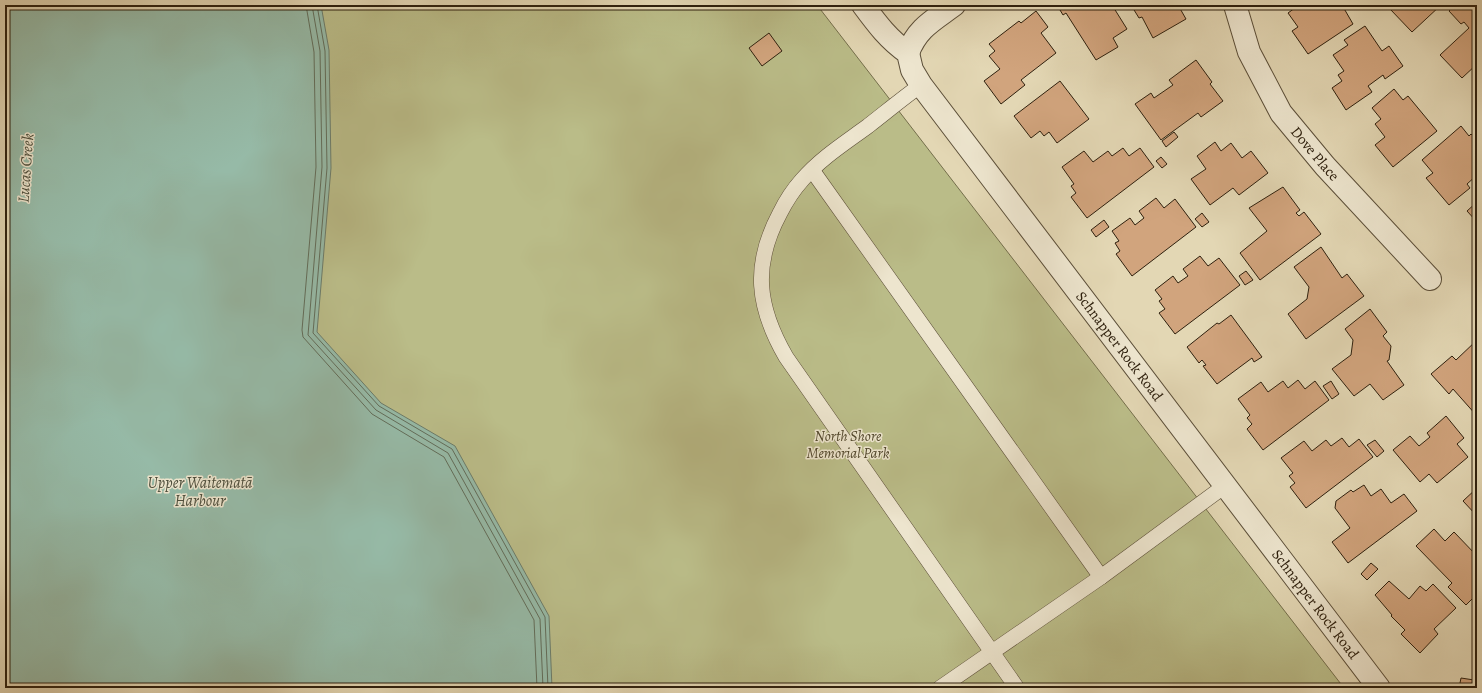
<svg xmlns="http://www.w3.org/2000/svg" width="1482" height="693" viewBox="0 0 1482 693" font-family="Alegreya,serif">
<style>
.green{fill:#babc88;stroke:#746e4b}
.water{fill:#96baa7;stroke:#6c7c6a}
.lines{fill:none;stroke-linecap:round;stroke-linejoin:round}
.shore{stroke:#626d5a;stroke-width:1}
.building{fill:#d1a47d;stroke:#2e200e}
.lane-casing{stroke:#5b4e38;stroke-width:16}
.street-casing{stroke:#5b4e38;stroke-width:24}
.lane{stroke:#ede5ce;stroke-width:15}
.street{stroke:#ede5ce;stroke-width:22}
.labels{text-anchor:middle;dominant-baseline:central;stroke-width:3;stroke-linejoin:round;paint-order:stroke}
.street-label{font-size:15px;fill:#2e200e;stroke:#ede5ce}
.park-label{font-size:15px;font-style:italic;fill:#51472c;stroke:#ede5ce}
.water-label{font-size:16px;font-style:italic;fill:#4d4e3c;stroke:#ede5ce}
</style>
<rect width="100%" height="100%" fill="#e3d7b4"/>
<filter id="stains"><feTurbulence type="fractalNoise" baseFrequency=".005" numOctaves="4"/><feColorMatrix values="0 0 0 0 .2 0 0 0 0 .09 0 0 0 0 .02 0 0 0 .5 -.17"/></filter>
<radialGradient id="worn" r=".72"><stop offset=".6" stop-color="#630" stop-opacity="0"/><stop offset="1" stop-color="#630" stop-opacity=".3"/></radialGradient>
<polygon class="green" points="5,5 817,5 1344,688 5,688"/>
<polygon class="water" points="5,5 321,5 329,50 331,168 317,332 381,403 455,446 549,616 552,688 5,688"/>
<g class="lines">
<g class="shore">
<polyline points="306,5 314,52 316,167 302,330 303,337 372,414 444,457 534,620 537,688"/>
<polyline points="312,5 320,51 322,167 308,335 376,410 448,453 540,619 543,688"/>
<polyline points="317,5 325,51 327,168 313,333 379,406 452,449 545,617 548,688"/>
</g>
</g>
<g class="building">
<polygon points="1057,5 1112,5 1127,29 1113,38 1118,47 1096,60 1066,13 1063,15"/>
<polygon points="1131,5 1178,5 1186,19 1153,38 1142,17 1139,18"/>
<polygon points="1299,5 1342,5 1353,24 1308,54 1292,31 1298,27 1288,13"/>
<polygon points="1394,5 1441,5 1412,32 1390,9"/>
<polygon points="1455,5 1477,5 1477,64 1462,78 1440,55 1469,28 1464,22 1461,24 1449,11"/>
<polygon points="1036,11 1048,27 1041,33 1056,53 1021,80 1025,85 1001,104 984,81 1000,69 989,56 995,51 989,44 1019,21 1021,23"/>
<polygon points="1365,26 1382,51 1389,46 1403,66 1385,79 1383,75 1368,86 1372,92 1346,110 1332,88 1342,81 1338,75 1344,71 1333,55 1348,45 1344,40"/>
<polygon points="769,33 782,51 762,66 749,48"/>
<polygon points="1196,60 1212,82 1210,84 1223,101 1201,117 1198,113 1161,140 1135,104 1151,93 1154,98 1173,85 1169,80"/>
<polygon points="1060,81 1089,119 1057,143 1049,132 1044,136 1040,131 1031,138 1014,116"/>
<polygon points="1394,89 1403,100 1408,96 1437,131 1393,167 1375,145 1385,137 1375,124 1381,119 1372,108"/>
<polygon points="1461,126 1469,136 1471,134 1477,140 1477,175 1467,184 1470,188 1449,205 1426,178 1433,173 1422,160"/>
<polygon points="1174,132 1178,137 1166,147 1162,141"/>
<polygon points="1215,142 1221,151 1231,143 1242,158 1251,151 1268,173 1239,195 1233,188 1210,205 1191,179 1206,169 1197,156"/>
<polygon points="1123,148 1129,156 1140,148 1154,167 1087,218 1071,197 1076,193 1071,186 1074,184 1062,167 1084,151 1093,162 1108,151 1112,156"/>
<polygon points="1161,157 1167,164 1162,168 1156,161"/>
<polygon points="1283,187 1300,210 1296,213 1299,216 1304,212 1321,234 1260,280 1240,253 1267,231 1249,208"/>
<polygon points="1156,198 1164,208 1175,199 1196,227 1132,276 1116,254 1120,251 1115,243 1119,241 1112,231 1130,218 1135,225 1144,218 1139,211"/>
<polygon points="1477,202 1477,222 1467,211"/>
<polygon points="1202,213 1209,222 1202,227 1195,219"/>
<polygon points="1104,220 1109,227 1096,237 1091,230"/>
<polygon points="1321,247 1342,278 1347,274 1364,296 1306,339 1288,314 1307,299 1309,287 1294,267"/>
<polygon points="1200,256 1208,266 1219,258 1240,285 1175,334 1159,313 1165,309 1159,301 1162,299 1155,290 1173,276 1178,283 1188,276 1183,269"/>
<polygon points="1246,271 1253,280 1245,285 1239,276"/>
<polygon points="1370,309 1387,332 1383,336 1391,346 1389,360 1387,361 1404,385 1383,400 1370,384 1354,396 1332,369 1351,355 1353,340 1345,329"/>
<polygon points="1231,315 1262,357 1254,362 1252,358 1217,384 1203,366 1206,365 1202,360 1199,363 1187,347 1217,323 1219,324"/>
<polygon points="1477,340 1477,416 1453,389 1449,394 1431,374 1452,356 1456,360"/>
<polygon points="1298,380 1305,389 1315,381 1329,400 1263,450 1247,429 1252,424 1247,418 1250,415 1238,399 1261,382 1268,392 1283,381 1288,388"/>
<polygon points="1331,381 1339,394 1332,399 1323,386"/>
<polygon points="1446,416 1464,438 1457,444 1468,457 1437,483 1429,474 1420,482 1393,450 1410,436 1419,446 1430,437 1427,433"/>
<polygon points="1342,438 1349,447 1359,439 1373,457 1306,508 1290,487 1295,483 1289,476 1293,473 1281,458 1304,441 1312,451 1326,440 1331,446"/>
<polygon points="1375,440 1384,451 1377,457 1367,445"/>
<polygon points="1364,485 1371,496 1381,489 1391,503 1404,494 1417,511 1348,563 1332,542 1350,528 1335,508 1336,501 1351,490 1353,492"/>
<polygon points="1477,488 1477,516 1463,501"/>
<polygon points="1434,529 1445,541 1454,532 1477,556 1477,594 1466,605 1448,587 1452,583 1416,546"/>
<polygon points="1371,563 1378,569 1367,580 1361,574"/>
<polygon points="1389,581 1409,599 1420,586 1426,591 1433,584 1456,608 1434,629 1438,634 1420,653 1401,634 1405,630 1391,616 1392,615 1375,595"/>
<polygon points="1477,662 1477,688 1459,688 1461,678 1474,680"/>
</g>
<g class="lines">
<g class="lane-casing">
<g id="lane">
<path d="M921 85C903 98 886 112 868 126 845 143 821 158 802 180 793 190 786 201 780 213 752 265 757 307 786 357L1017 688"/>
<polyline points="812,170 1101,577"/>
<polyline points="940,688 1101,577 1226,485"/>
</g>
</g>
<g class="street-casing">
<g id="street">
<path id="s1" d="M863 5C877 24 889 40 908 53L912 70 921 85 1379 688"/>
<path id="s2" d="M1235 5 1249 52 1281 113 1325 166 1430 279"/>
<path d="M908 53C917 28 934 20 954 5"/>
</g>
</g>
<use href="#lane" class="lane"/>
<use href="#street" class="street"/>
</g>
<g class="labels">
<g class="street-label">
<text stroke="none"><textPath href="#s2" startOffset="171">Dove Place</textPath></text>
<text stroke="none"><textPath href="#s1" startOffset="429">Schnapper Rock Road</textPath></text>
<text stroke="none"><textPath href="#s1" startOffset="753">Schnapper Rock Road</textPath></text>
</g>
<g class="park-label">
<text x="848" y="436">North Shore<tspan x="848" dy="17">Memorial Park</tspan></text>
</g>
<g class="water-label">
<text transform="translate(26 168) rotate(-86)">Lucas Creek</text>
<text x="200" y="483">Upper Waitematā<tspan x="200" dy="18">Harbour</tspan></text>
</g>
</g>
<rect width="1482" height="693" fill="none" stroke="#e3d7b4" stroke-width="20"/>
<rect x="6" y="6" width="1470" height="681" fill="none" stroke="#2e200e" stroke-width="2"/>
<rect x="10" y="10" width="1462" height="673" fill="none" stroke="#2e200e"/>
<rect width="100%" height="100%" filter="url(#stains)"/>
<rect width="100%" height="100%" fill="url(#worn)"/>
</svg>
